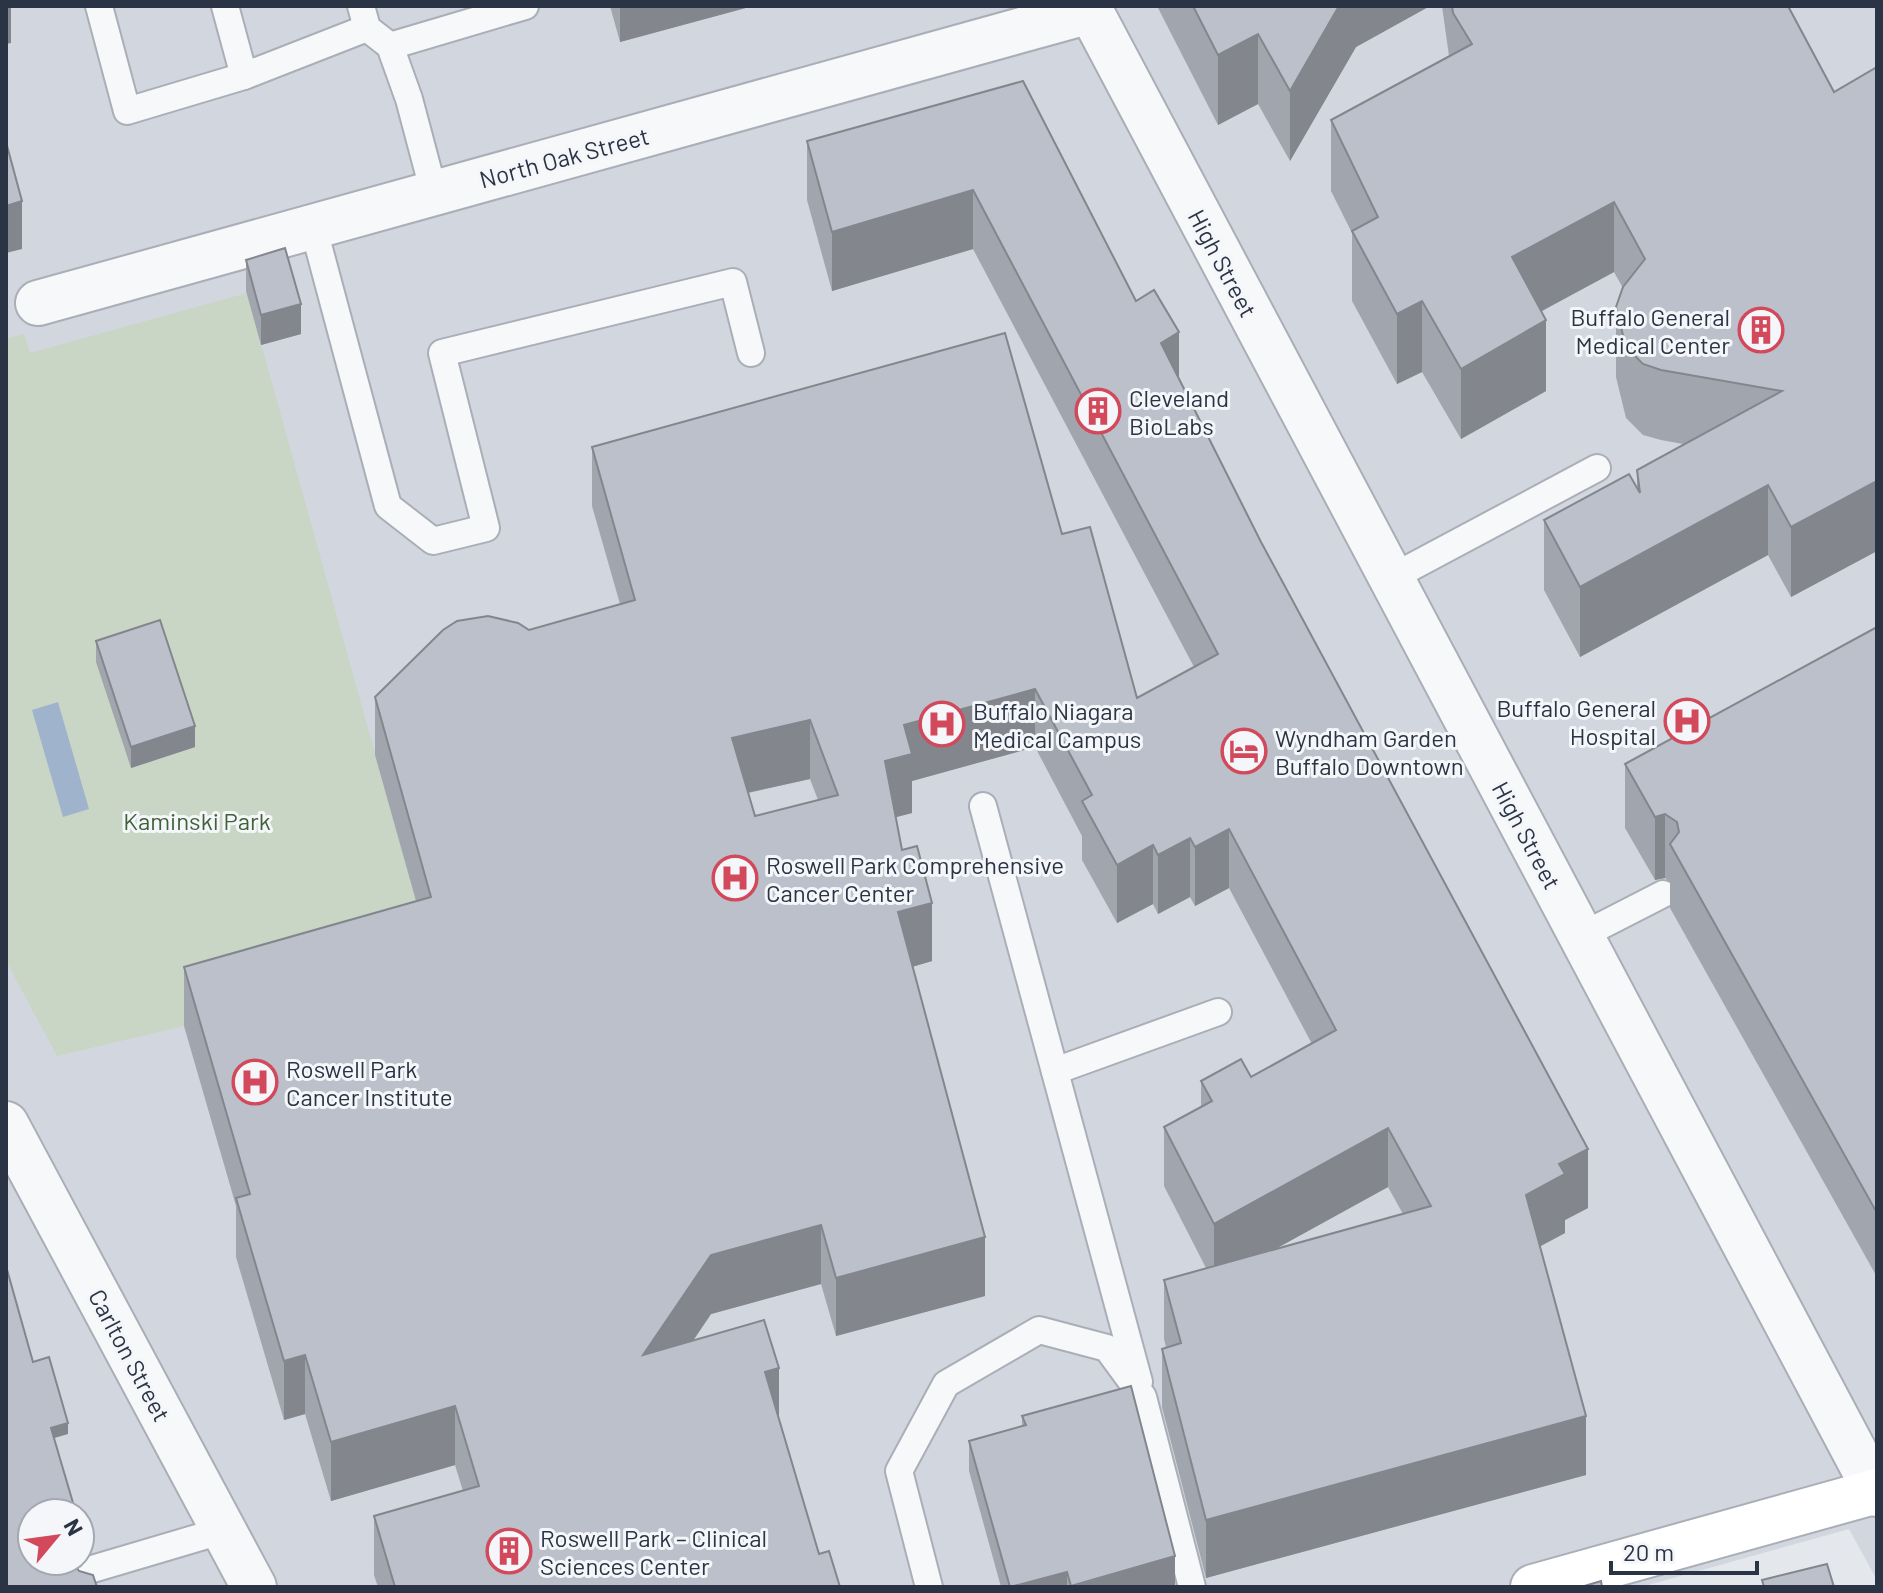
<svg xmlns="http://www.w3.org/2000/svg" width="1883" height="1593" viewBox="0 0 1883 1593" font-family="Barlow,sans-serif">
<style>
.built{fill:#d2d6de;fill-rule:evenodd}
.green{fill:#c9d6c5}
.water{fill:#9fb4cc}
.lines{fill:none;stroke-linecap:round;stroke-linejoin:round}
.lane-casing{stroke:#a9aeb7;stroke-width:30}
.street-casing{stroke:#a9aeb7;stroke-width:48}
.secondary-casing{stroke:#a9aeb7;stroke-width:48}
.lane{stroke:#f7f8fa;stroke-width:26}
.street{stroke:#f7f8fa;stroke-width:44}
.secondary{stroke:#fff;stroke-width:44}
.wall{fill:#a1a5ae;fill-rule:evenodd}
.shaded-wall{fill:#83868d}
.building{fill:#bbc0ca;stroke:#83868d;stroke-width:2;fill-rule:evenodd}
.labels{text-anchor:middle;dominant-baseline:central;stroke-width:6;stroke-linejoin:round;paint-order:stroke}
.street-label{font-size:24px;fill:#2b3445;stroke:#f4f6f9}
.poi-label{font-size:24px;fill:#2b3445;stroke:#f4f6f9;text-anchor:start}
.park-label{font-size:24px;fill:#3f6138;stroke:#f4f6f9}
</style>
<rect width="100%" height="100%" fill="#e4e7ec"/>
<path class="built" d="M6 6H1877V1580L1849 1529 1641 1587H6ZM32 1513H80V1561H32Z"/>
<polygon class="green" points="247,293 412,887 435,893 184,1026 57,1056 6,961 6,339 24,334 30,353"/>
<polygon class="water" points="58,702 89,809 63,817 32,710"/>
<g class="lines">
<g class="lane-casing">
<g id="lane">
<polyline points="99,6 127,111 244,76 367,28"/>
<polyline points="225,6 244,76"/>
<polyline points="361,6 367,28 390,46 409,99 434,193"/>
<polyline points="390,46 525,6"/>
<polyline points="313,226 388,506 433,541 486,528 442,353 733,282 751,353"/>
<polyline points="1391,578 1597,468"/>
<polyline points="983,806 1139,1382"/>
<polyline points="1581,936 1663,894"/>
<polyline points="1055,1071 1218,1012"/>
<polyline points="89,1570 224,1530"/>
<polyline points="929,1587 899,1471 946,1384 1039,1330 1107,1348 1143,1397 1192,1587"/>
</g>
</g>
<g class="street-casing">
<g id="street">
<polyline points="1088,6 1877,1494"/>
<polyline points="38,303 1090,11"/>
<polyline points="6,1124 254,1587"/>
</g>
</g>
<g class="secondary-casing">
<polyline id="secondary" points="1533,1587 1877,1491"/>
</g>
<use href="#lane" class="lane"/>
<use href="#street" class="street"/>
<use href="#secondary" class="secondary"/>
</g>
<g class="wall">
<polygon points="610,6 753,6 620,42"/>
<polygon points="1157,6 1430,6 1356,47 1290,161 1258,104 1218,125"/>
<polygon points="1442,6 1788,6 1834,92 1877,67 1877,551 1791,597 1768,555 1580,657 1544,590 1544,520 1637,488 1637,470 1683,444 1661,440 1643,435 1626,418 1616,377 1616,307 1623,288 1614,272 1542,311 1546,391 1461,439 1422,372 1397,384 1352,301 1352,233 1331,191 1331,120 1449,56"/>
<path d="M1023 81 1136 301 1179 380 1588 1208 1565 1220V1233L1540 1246 1586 1475 1206 1578 1162 1407V1349L1166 1347 1164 1339V1280L1206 1268 1164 1186V1127L1201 1107V1081L1251 1077 1312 1044 1229 888 1195 906 1190 897 1158 914 1153 904 1117 923 1082 860V836L1035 747 912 781V813L896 817 902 850 932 961 912 967 985 1296 836 1336 821 1284 711 1314 693 1341 779 1418 819 1554 840 1587H378L374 1575V1516L463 1491 455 1465 331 1501 305 1414 284 1420 236 1257V1206L184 1026V967L416 901 375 755V697L529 630 620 604 592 506V447L1062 534 1137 698 1194 667 973 249 832 291 807 200V141ZM810 779 818 800 755 816 748 793ZM1388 1187 1403 1214 1275 1249Z"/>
<polygon points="246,260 301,334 261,345 246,291"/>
<polygon points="1877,627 1877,1277 1670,908 1670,882 1665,878 1655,880 1625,828 1625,764"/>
<polygon points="96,641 195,747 131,768 96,662"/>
<polygon points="1022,1416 1175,1587 1001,1587 969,1471 969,1441 1022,1426"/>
</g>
<g class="shaded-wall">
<polygon points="6,6 11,6 11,43 6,44"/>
<polygon points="620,6 753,6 620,42"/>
<polygon points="1339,6 1430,6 1356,47 1290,161 1290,91"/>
<polygon points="1258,34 1258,104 1218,125 1218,55"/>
<polygon points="973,190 973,249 832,291 832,232"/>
<polygon points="22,201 22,249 6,253 6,206"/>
<polygon points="1614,202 1614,272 1512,327 1512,257"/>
<polygon points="1422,301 1422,372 1397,384 1397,314"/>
<polygon points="301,304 301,334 261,345 261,315"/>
<polygon points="1546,320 1546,391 1461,439 1461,369"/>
<polygon points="1179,332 1179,391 1161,343"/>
<polygon points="1877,481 1877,551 1791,597 1791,527"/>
<polygon points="1768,485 1768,555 1580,657 1580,587"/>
<polygon points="1035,689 1035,747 912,781 912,813 885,820 885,761 904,725"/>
<polygon points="810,720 810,779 732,796 732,738"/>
<polygon points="195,726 195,747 131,768 131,747"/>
<polygon points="1665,814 1665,878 1655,880 1655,817"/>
<polygon points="1229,829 1229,888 1195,906 1195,847"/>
<polygon points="1190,838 1190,897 1158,914 1158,855"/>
<polygon points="1153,845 1153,904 1117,923 1117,865"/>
<polygon points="932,903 932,961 898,971 898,912"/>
<polygon points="1388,1128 1388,1187 1214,1283 1214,1224"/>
<polygon points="1588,1149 1588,1208 1565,1220 1565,1233 1526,1254 1526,1195 1559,1164"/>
<polygon points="821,1225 821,1284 711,1314 643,1414 643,1355 711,1255"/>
<polygon points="985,1237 985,1296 836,1336 836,1278"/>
<polygon points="305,1355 305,1414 284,1420 284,1361"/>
<polygon points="779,1368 779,1427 765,1372"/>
<polygon points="455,1406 455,1465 331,1501 331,1442"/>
<polygon points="1586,1416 1586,1475 1206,1578 1206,1520"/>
<polygon points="68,1423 68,1434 51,1439 51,1428"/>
<polygon points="84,1544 84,1555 80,1558 80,1547"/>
<polygon points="1175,1556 1175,1587 1071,1587"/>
<polygon points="1067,1572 1067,1587 1013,1587"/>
</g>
<g class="building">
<polygon points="1193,6 1339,6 1290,91 1258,34 1218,55"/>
<polygon points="1452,6 1788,6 1834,92 1877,67 1877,481 1791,527 1768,485 1580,587 1544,520 1629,474 1640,493 1637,470 1782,391 1661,370 1643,364 1626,347 1616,307 1623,287 1645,259 1614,202 1512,257 1546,320 1461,369 1422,301 1397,314 1352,231 1378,217 1331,120 1472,44 1453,13"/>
<path d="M1023 81 1136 301 1154 290 1179 332 1161 343 1261 542 1588 1149 1559 1164 1565 1174 1526 1195 1586 1416 1206 1520 1162 1349 1181 1343 1164 1280 1431 1206 1388 1128 1214 1224 1164 1127 1212 1101 1201 1081 1241 1059 1251 1077 1336 1030 1229 829 1195 847 1190 838 1158 855 1153 845 1117 865 1082 801 1092 795 1035 689 904 725 912 754 885 761 902 850 917 846 932 903 898 912 985 1237 836 1278 821 1225 711 1255 643 1355 764 1320 779 1368 765 1372 819 1554 829 1551 840 1587H395L374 1516 479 1486 455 1406 331 1442 305 1355 284 1361 236 1198 250 1194 184 967 431 897 375 697 443 630 457 621 488 616 518 623 529 630 635 600 592 447 1005 333 1062 534 1090 527 1137 698 1218 654 973 190 832 232 807 141ZM810 720 838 795 755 816 732 738Z"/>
<polygon points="6,142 22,201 6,206"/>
<polygon points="285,248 301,304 261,315 246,260"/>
<polygon points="160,620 195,726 131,747 96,641"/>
<polygon points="1877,627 1877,1213 1670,844 1679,832 1677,822 1665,814 1655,817 1625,764"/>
<polygon points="6,1266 33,1362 49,1357 68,1423 51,1428 76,1513 32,1513 32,1561 74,1561 74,1563 79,1571 93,1575 97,1587 6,1587"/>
<polygon points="1131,1386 1175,1556 1071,1586 1067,1572 1010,1587 969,1441 1026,1425 1022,1416"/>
<polygon points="80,1529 84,1544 80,1547"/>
<polygon points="1827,1564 1834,1587 1764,1587 1762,1580"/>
<polygon points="1601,1581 1602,1587 1581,1587"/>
</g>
<defs>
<g id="building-ring" transform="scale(2.3)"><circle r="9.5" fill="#f4f6f9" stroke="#d1495b" stroke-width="1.5"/><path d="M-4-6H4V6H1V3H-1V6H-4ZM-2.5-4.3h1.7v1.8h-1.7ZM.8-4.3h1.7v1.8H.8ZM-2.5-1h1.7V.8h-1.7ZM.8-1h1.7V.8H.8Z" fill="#d1495b"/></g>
<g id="hospital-ring" transform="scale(2.3)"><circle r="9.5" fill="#f4f6f9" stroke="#d1495b" stroke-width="1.5"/><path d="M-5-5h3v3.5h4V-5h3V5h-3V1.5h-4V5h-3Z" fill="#d1495b"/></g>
<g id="hotel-ring" transform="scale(2.3)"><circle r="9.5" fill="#f4f6f9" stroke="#d1495b" stroke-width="1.5"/><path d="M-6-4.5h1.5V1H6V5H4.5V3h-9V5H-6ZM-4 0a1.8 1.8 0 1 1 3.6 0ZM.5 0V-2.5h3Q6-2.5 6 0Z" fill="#d1495b"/></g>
</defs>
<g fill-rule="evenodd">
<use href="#building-ring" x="1761" y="330"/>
<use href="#building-ring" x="1098" y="411"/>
<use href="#hospital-ring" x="1687" y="721"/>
<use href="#hospital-ring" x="942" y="724"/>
<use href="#hotel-ring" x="1244" y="751"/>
<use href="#hospital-ring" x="735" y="878"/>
<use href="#hospital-ring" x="255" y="1082"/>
<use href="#building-ring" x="509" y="1551"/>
</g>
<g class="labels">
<g class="street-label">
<text transform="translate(564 157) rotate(-15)">North Oak Street</text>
<text transform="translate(1223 263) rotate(62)">High Street</text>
<text transform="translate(1527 835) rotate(62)">High Street</text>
<text transform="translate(130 1355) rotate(62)">Carlton Street</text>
</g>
<g class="poi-label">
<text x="1730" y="316" text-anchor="end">Buffalo General<tspan x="1730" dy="28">Medical Center</tspan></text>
<text x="1129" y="397">Cleveland<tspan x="1129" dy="28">BioLabs</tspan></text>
<text x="1656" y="707" text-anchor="end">Buffalo General<tspan x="1656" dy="28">Hospital</tspan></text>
<text x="973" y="710">Buffalo Niagara<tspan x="973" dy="28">Medical Campus</tspan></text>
<text x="1275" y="737">Wyndham Garden<tspan x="1275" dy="28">Buffalo Downtown</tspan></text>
<text x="766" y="864">Roswell Park Comprehensive<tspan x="766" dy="28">Cancer Center</tspan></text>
<text x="286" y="1068">Roswell Park<tspan x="286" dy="28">Cancer Institute</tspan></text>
<text x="540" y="1537">Roswell Park – Clinical<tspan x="540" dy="28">Sciences Center</tspan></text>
</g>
<g class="park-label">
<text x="197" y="820">Kaminski Park</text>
</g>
</g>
<rect width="1883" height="1593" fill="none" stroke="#2b3445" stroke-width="16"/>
<g transform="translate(56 1537) rotate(61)"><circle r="38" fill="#f4f6f9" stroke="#a4a8b1" stroke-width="2"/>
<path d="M0-6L14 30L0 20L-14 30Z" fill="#d1495b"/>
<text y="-12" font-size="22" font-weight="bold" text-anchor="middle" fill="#2b3445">N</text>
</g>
<path d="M1611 1561v12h146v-12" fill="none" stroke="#2b3445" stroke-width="4"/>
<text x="1623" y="1561" font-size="24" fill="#2b3445" stroke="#f4f6f9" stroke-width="6" paint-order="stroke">20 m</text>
</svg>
